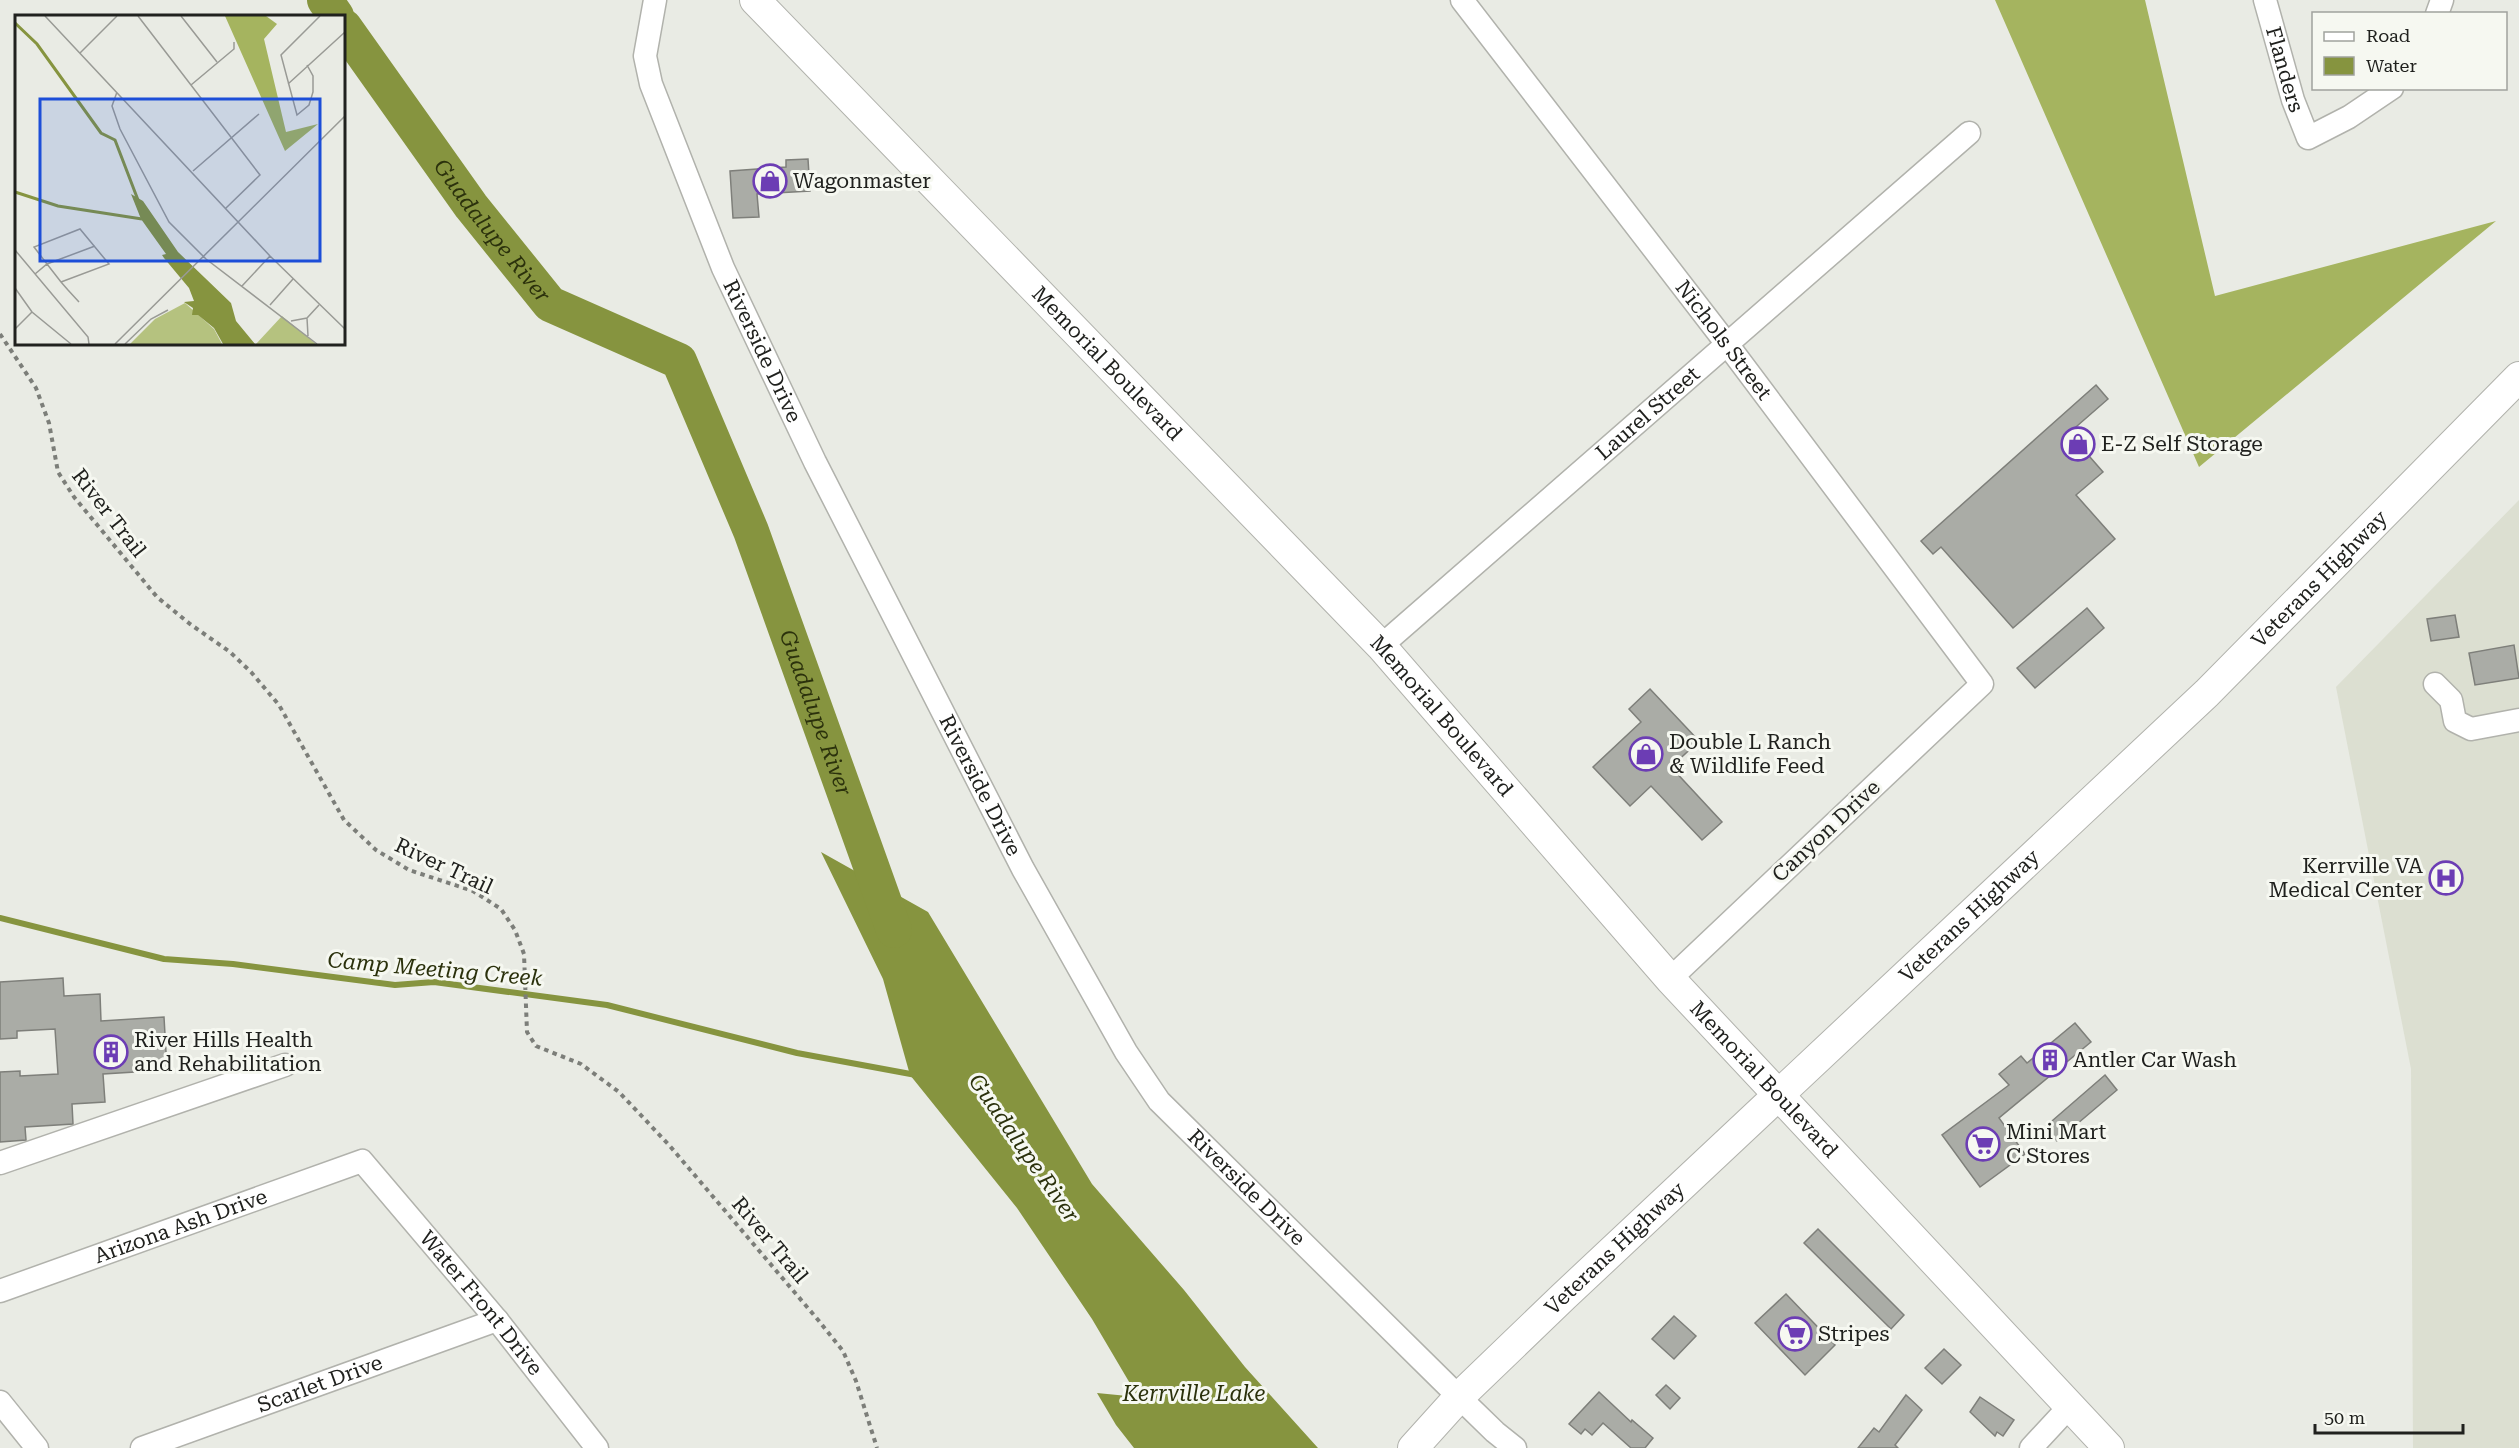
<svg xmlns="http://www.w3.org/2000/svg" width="2519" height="1448" viewBox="0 0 2519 1448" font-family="'Roboto Serif',serif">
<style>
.built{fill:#dcdfd1}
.forest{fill:#a5b45f}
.water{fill:#86943f}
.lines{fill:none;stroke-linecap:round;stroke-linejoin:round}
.stream{stroke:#86943f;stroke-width:6}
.river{stroke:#86943f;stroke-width:36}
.building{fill:#aaaca6;stroke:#7e7f7a;stroke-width:1.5}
.minor-casing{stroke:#b1b2ac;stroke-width:25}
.major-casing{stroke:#b1b2ac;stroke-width:32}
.path{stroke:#7c7e79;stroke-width:4;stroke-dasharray:4.5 4.5;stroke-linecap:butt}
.minor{stroke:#fff;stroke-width:22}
.major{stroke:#fff;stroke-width:30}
.labels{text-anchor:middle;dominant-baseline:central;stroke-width:6;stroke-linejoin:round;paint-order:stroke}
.street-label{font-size:21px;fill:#20211e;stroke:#f6f8f1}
.poi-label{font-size:21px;fill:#20211e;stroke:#f6f8f1;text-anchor:start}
.water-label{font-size:22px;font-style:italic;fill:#2b310c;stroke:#f6f8f1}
.inset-river{fill:none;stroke:#86943f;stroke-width:3}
.inset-road{fill:none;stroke:#999a95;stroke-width:1.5}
.view{fill:#1d4ed8;fill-opacity:0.15;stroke:#1d4ed8;stroke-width:3}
.inset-edge{fill:none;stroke:#20211e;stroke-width:3}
</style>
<rect width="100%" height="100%" fill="#e9ebe4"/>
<polygon class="built" points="2519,500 2519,1448 2413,1448 2411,1069 2336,687"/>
<polygon class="forest" points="1995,0 2145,0 2215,296 2496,221 2199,467"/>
<polygon class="water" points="821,852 928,912 1092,1184 1184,1290 1245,1367 1318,1448 1134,1448 1116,1425 1097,1393 1138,1397 1092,1319 1017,1208 910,1075 883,979"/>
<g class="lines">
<polyline class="stream" points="0,918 164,959 233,964 395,985 434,982 607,1005 797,1053 916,1075"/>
<g class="river">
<polyline points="325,0 336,16"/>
<path id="s1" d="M344 27 471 206 550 304 679 361 751 531 894 930"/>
</g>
</g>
<g class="building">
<polygon points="808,159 810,191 757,194 759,217 733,218 730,171 786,167 786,160"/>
<polygon points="2096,385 2108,399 2069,433 2103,472 2076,495 2115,539 2013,628 1941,547 1933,554 1921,541"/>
<polygon points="2087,608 2104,628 2035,688 2017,668"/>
<polygon points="2455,615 2459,637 2431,641 2427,619"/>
<polygon points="2514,645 2519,678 2475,685 2469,653"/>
<polygon points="1650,689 1699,741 1671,767 1722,822 1702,840 1651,786 1630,806 1593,767 1641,722 1629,709"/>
<polygon points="63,978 64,996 100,994 101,1021 164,1017 167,1070 103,1074 105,1102 72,1104 73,1124 25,1127 26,1140 0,1142 0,1072 20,1071 20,1076 58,1074 55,1029 17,1031 17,1038 0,1039 0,982"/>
<polygon points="2075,1023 2091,1042 1999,1118 2025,1154 1980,1187 1942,1135 2009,1085 1999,1074 2021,1056 2027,1063"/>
<polygon points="2105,1075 2117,1090 2057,1141 2045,1127"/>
<polygon points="1818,1229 1904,1315 1891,1329 1804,1243"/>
<polygon points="1786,1294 1835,1345 1805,1375 1755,1323"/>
<polygon points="1674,1316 1696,1336 1674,1359 1652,1339"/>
<polygon points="1944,1349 1961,1365 1942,1384 1925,1368"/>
<polygon points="1666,1385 1680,1398 1670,1409 1656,1395"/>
<polygon points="1599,1392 1631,1422 1632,1420 1653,1438 1645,1448 1631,1448 1603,1423 1592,1435 1585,1429 1581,1434 1569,1424"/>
<polygon points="1906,1395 1922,1410 1895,1445 1898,1448 1858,1448 1874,1428 1879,1432"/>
<polygon points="1980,1397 2014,1420 2003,1436 1997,1432 1995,1436 1970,1412"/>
</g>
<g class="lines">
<g class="minor-casing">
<g id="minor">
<path id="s2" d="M655 0 645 56 651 84 723 268 815 462 1023 869 1126 1052 1159 1101 1459 1397 1495 1432 1515 1448"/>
<path id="s3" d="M1462 0 1727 344 1982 684 1670 979"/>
<path id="s4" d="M2265 0 2293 100 2308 138 2349 117 2392 88"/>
<polyline points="2437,14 2442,0"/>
<path id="s5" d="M1381 646 1969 133"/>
<polyline points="2435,684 2451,700 2455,721 2471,729 2519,720"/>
<polyline points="0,1163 285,1065"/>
<path id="s6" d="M0 1291 362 1161 497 1320 597 1448"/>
<polyline points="0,1402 37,1448"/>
<path id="s7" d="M142 1448 497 1320"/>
<polyline points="2031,1448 2069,1407"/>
</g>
</g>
<g class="major-casing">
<g id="major">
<path id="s8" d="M755 0 1381 646 1670 979 2109 1448"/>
<path id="s9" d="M1413 1448 1459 1397 1563 1297 2207 693 2519 377"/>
</g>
</g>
<polyline class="path" points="0,334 36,388 49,423 58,472 74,497 157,597 190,624 230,652 251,672 279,705 344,820 376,850 409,870 473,891 501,909 515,930 524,954 527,1032 536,1046 581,1064 619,1092 669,1145 819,1321 843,1351 856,1381 877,1448"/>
<use href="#minor" class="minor"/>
<use href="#major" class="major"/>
</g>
<defs>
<g id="shop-ring" transform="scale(1.725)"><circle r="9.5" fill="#f6f8f1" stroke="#6c3db4" stroke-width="1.5"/><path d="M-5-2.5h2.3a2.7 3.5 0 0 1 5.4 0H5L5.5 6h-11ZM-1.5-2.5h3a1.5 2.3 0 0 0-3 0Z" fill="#6c3db4"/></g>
<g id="hospital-ring" transform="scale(1.725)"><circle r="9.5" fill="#f6f8f1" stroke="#6c3db4" stroke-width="1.5"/><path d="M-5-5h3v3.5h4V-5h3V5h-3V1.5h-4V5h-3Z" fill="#6c3db4"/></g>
<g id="building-ring" transform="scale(1.725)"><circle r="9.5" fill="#f6f8f1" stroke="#6c3db4" stroke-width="1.5"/><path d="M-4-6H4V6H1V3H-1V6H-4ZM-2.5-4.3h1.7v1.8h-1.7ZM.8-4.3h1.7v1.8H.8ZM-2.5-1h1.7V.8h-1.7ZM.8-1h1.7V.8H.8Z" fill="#6c3db4"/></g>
<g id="supermarket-ring" transform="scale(1.725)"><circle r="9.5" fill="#f6f8f1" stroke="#6c3db4" stroke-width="1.5"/><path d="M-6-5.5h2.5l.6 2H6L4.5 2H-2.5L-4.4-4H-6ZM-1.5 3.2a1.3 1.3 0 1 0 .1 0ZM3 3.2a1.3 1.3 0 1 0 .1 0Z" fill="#6c3db4"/></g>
</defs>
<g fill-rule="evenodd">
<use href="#shop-ring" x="770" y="181"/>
<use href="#shop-ring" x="2078" y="444"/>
<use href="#shop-ring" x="1646" y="754"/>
<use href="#hospital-ring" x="2446" y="878"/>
<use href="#building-ring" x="111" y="1052"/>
<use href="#building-ring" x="2050" y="1060"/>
<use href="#supermarket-ring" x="1983" y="1144"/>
<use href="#supermarket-ring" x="1795" y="1334"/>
</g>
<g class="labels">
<g class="street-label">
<text stroke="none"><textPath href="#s4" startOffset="72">Flanders</textPath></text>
<text stroke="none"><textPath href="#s3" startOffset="429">Nichols Street</textPath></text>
<text stroke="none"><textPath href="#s2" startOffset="375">Riverside Drive</textPath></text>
<text stroke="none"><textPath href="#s8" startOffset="506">Memorial Boulevard</textPath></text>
<text stroke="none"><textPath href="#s5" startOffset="354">Laurel Street</textPath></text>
<text transform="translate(109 513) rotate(52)">River Trail</text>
<text stroke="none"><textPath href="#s9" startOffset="1256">Veterans Highway</textPath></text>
<text stroke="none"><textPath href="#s8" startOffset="992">Memorial Boulevard</textPath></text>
<text stroke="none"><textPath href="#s2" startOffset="861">Riverside Drive</textPath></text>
<text transform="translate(1826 831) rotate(-43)">Canyon Drive</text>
<text transform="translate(444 866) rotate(25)">River Trail</text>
<text stroke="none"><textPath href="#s9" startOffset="770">Veterans Highway</textPath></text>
<text stroke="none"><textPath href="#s8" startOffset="1478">Memorial Boulevard</textPath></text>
<text stroke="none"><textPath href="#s2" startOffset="1347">Riverside Drive</textPath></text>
<text stroke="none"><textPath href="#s6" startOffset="192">Arizona Ash Drive</textPath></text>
<text transform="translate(770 1240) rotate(50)">River Trail</text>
<text stroke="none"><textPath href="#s9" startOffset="284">Veterans Highway</textPath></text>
<text stroke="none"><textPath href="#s6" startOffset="570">Water Front Drive</textPath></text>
<text stroke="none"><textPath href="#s7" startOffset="189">Scarlet Drive</textPath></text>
</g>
<g class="poi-label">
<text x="793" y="181">Wagonmaster</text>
<text x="2101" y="444">E-Z Self Storage</text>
<text x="1669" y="742">Double L Ranch<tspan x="1669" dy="24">&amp; Wildlife Feed</tspan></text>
<text x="2423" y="866" text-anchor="end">Kerrville VA<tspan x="2423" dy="24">Medical Center</tspan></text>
<text x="134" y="1040">River Hills Health<tspan x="134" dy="24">and Rehabilitation</tspan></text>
<text x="2073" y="1060">Antler Car Wash</text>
<text x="2006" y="1132">Mini Mart<tspan x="2006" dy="24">C Stores</tspan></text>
<text x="1818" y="1334">Stripes</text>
</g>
<g class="water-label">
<text stroke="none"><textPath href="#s1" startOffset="252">Guadalupe River</textPath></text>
<text stroke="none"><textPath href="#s1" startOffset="864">Guadalupe River</textPath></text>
<text transform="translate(435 969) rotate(5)">Camp Meeting Creek</text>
<text transform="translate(1024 1148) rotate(55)">Guadalupe River</text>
<text x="1194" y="1393">Kerrville Lake</text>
</g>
</g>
<g transform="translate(15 15)">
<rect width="330" height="330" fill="#e9ebe4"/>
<path d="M170 288 199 314 207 329H115L140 304ZM267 301 301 329H241Z" fill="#b5c27f"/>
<path d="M210 1H251L262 9 249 24 271 117 303 109 270 136Z" fill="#a5b45f"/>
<path d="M116 179 128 186 163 237 216 288 221 306 240 329H208L199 313 183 300H177L178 293 169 287 179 286 174 273 149 243 147 240 151 239 126 204Z" fill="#86943f"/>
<path class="inset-river" d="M0 8 22 29 86 118 100 125 123 185M0 177 43 191 127 204"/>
<path class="inset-road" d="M30 1 255 241 330 314M123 1 245 160 211 193M166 1 202 47M65 38 102 1M292 50 298 61V77L294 90 282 100 266 40 305 1M273 69 330 17M176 70 219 34V27M102 77 97 91 105 114 154 207 191 244 302 329M178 156 244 99M0 235 73 322 74 329M20 259 32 249 80 231M46 267 94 249 65 214 19 232 32 249 46 267 53 275 64 287M227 271 255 241M0 273 17 297 56 329M255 290 278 264M292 303 293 321M276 306 292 303 304 290M0 314 17 297M100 329 330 101M110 329 136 304 153 295"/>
<path class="view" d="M25 84H305V246H25Z"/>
<rect width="330" height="330" class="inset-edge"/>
</g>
<rect x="2312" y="12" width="195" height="78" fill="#f6f8f1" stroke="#a0a29d" stroke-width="1.5"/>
<rect x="2324" y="32" width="30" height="9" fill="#ffffff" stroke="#a0a29d" stroke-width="1.5"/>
<text x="2366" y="42" font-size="18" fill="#20211e">Road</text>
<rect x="2324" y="57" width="30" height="18" fill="#86943f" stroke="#a0a29d" stroke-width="1.5"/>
<text x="2366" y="72" font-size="18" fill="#20211e">Water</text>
<path d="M2315 1424v9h148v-9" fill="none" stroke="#20211e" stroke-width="3"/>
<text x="2324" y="1424" font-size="18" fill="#20211e" stroke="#f6f8f1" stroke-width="4.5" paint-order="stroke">50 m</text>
</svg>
